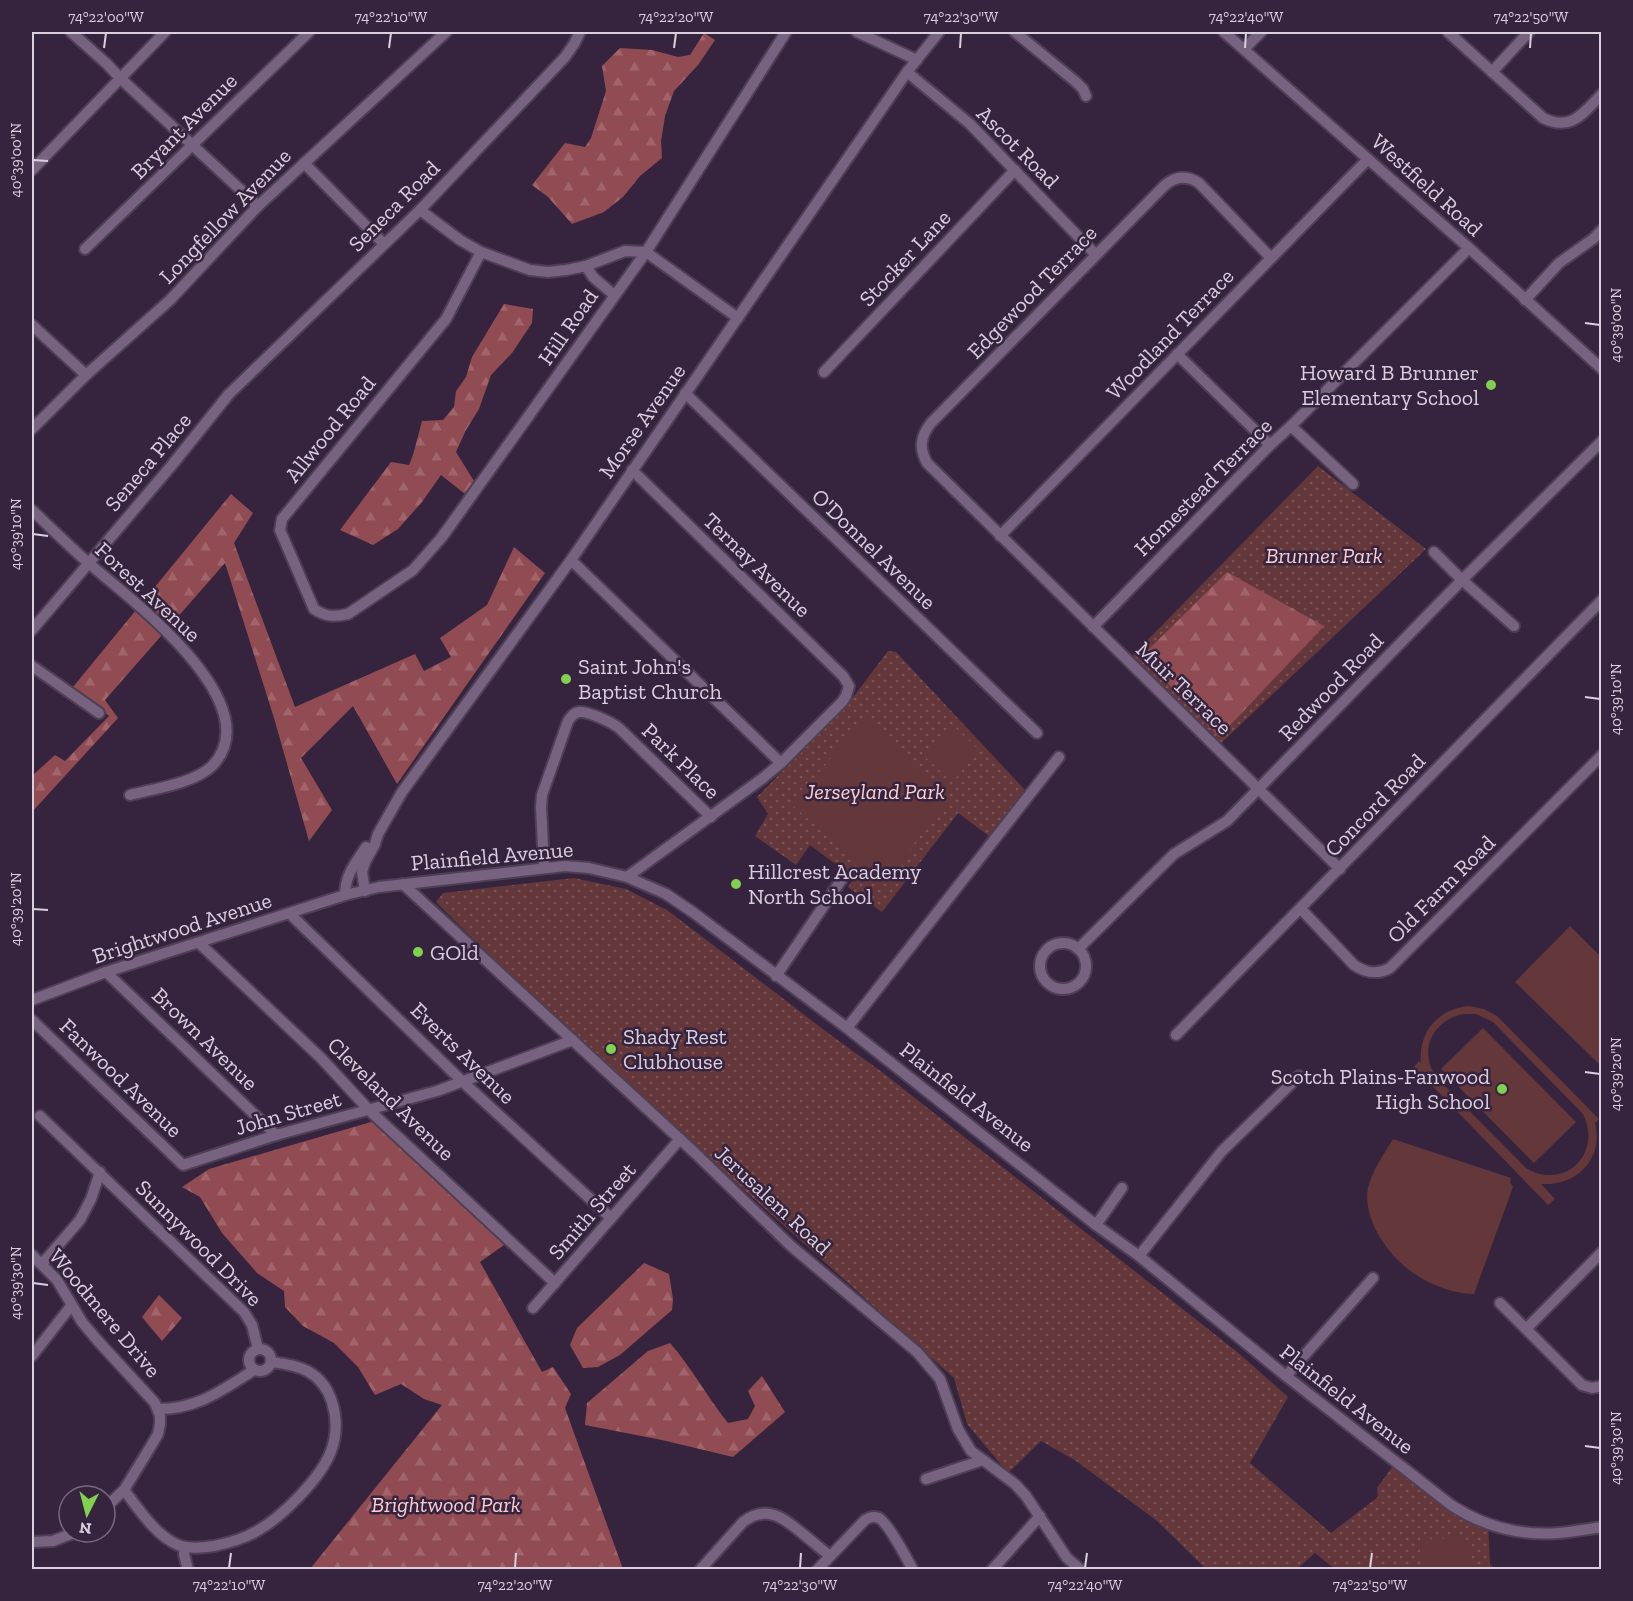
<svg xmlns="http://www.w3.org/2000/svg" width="1633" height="1601" viewBox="0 0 1633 1601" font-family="'Zilla Slab',serif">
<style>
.grass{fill:url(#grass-dots)}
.forest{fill:url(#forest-firs)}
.garden{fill:#64373b;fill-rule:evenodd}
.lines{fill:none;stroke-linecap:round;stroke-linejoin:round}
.minor-casing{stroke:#4e3f55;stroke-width:14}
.minor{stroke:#776380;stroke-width:10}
.ticks{fill:none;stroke:#dacfdf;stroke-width:2}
.poi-dot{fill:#82d04f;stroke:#36243e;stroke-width:2}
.labels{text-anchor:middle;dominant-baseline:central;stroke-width:5;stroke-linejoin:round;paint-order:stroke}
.street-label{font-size:22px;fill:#dacfdf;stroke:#36243e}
.poi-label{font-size:22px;fill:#dacfdf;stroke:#36243e;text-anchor:start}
.park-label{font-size:22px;font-style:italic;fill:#fbcfd1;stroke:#36243e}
.neatline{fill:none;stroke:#dacfdf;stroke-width:2}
.ticks-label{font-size:15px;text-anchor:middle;fill:#dacfdf}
</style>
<defs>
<pattern id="grass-dots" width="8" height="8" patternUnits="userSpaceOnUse" patternTransform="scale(1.5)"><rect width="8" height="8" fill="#64373b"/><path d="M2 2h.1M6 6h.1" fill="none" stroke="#7a5357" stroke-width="1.8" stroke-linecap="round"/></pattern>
<pattern id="forest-firs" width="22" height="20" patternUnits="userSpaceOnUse" patternTransform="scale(1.5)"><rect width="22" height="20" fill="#914b52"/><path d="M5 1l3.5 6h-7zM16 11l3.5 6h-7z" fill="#a0646a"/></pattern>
</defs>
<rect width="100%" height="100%" fill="#36243e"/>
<g class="grass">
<polygon points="1318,466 1426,549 1219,745 1130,658"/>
<polygon points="888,651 896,652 1025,790 989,836 958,813 882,912 848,887 854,878 810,845 796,865 755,836 768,814 757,797 845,708"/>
<polygon points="574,878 626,889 667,910 832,1036 882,1072 1236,1351 1288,1397 1250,1463 1331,1533 1378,1497 1377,1488 1396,1462 1488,1524 1490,1564 1495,1569 1335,1569 1315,1553 1297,1569 1206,1569 1156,1520 1076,1461 1041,1441 1008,1473 967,1424 954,1378 570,1034 506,972 436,902 443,893"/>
</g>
<g class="forest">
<polygon points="704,33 715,40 698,65 674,91 665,116 661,141 662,158 640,176 623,197 604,212 572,224 548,197 532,185 565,143 585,147 591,138 606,91 602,66 620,48 652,50 678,57 690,55"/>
<polygon points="504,304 533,309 532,323 512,353 491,375 479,409 466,430 456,452 474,481 465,494 441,475 422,502 398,529 373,545 340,530 391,462 409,465 413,455 422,421 443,420 454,407 456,391 466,377 472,357"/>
<polygon points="231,494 253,513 234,543 295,707 415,654 424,671 451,657 440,638 487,605 514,547 545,573 397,784 353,706 301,758 332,810 309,841 274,718 225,563 105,700 118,718 32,812 32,776 55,755 65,761 109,716 73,687"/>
<polygon points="1227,572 1324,626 1219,737 1142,656"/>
<polygon points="378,1120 480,1218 504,1245 480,1262 542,1372 553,1367 571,1394 565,1408 623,1569 310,1569 442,1405 424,1399 401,1384 375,1395 358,1367 334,1343 303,1326 285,1307 284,1291 257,1273 222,1233 200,1197 182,1187 209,1169"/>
<polygon points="644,1263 669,1274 673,1299 672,1310 620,1355 598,1367 583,1368 570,1345 577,1328"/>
<polygon points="159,1295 182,1318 162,1341 142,1317"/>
<path d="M670 1343C692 1368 707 1397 728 1423L748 1419 755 1406 748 1391 762 1376 785 1412 733 1457 662 1440 585 1425 587 1403 648 1351Z"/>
</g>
<g class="garden">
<polygon points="868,716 950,796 883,885 791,804"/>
<polygon points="952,725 980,751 952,782 924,756"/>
<polygon points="1570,926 1601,957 1601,1066 1515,982"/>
<path d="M1469 1006 1484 1009 1497 1016 1599 1119 1595 1123C1604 1160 1576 1186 1541 1184L1555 1199 1548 1205 1414 1067 1419 1061 1421 1063C1418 1032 1438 1009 1469 1006ZM1463 1014H1476L1493 1022 1583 1114C1603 1154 1564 1191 1526 1168L1437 1078C1418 1052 1431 1021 1463 1014Z"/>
<polygon points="1483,1028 1576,1122 1534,1163 1441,1069"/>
<path d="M1393 1139 1511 1178 1510 1182 1513 1187 1474 1294C1456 1294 1433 1286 1418 1276 1391 1260 1362 1221 1368 1188 1372 1171 1384 1154 1393 1139Z"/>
<polygon points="1464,1537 1471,1544 1472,1569 1424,1569 1420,1554 1421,1540"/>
</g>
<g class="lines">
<g class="minor-casing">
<g id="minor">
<polyline points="71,32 107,64 120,78 258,206"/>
<polyline points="857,32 917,60"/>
<polyline points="1015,32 1076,82 1083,89 1086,96"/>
<polyline points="1224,32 1469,248 1602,369"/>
<path d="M1448 32 1543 118C1572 132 1583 113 1602 94"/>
<polyline points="1244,49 1261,32"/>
<polyline points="907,72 970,124 1096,255"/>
<polyline points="1492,72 1529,32"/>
<polyline points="304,163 384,244"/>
<polyline points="32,170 165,32"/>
<polyline points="420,210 460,240 481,252 530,270 548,272 566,270 586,266 625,251 646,252 738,318"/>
<polyline points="85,249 309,32"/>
<path d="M481 252 446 319 282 519 280 530 314 609C326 617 334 617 348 614L413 570 442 537 646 252 786 32"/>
<path d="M1271 258 1199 183C1187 175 1175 176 1164 186L931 423C920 437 919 448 927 463L1340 869"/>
<polyline points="586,266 593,277 614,295"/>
<polyline points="1525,300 1559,263 1593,239 1602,230"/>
<polyline points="32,325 86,375"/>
<polyline points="1177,354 1270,445"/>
<polyline points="824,372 1015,170"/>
<polyline points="685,393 1037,733"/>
<polyline points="1291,426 1353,484"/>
<polyline points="32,429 86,375 170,300 258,206 446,32"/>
<path d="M32 510C52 529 71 548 92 566 133 601 271 705 212 766 195 783 153 789 130 795"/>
<polyline points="1000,536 1368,159"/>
<polyline points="1434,552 1462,580 1514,626"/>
<polyline points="571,560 781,763"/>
<polyline points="1093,627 1270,445 1291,426 1469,248"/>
<polyline points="32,630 172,465 229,394 420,210 565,57 574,44 580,32"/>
<polyline points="32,666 99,713"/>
<path d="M544 867 541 807 542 795 568 721C571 717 573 713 579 712 588 711 611 722 619 728L711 817"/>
<polyline points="627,877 763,778 781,763 842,702 846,696 849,686 843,676 632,470"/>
<polyline points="403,884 695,1153 791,1246 917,1352 940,1379 958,1429 971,1451 1015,1484 1026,1496 1067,1558 1081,1570"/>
<polyline points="365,891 362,872 365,862 375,844 378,834 402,792 571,560 907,72 939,32"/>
<path d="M345 895C345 875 355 864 366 847"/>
<path d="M1301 909 1354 965C1366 973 1377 975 1390 968L1602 755"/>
<polyline points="290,914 463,1082 611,1218"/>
<polyline points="199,943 321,1058 369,1110 555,1283"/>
<circle cx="1063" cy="966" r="23"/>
<polyline points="1078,949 1174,854 1227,821 1462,580 1602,441"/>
<polyline points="106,972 276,1135"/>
<polyline points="776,976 842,879"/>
<path d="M32 1000 106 972 345 895 379 887 565 866 589 868 627 877 666 894 694 913 847 1028 1096 1225 1139 1256 1286 1376 1451 1505C1483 1526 1520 1536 1559 1533 1573 1532 1587 1529 1602 1527"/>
<polyline points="32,1020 183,1165 276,1135 437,1091 573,1040"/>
<polyline points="847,1028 1059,757"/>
<polyline points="1176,1035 1602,600"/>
<polyline points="40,1116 244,1312 252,1325 258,1349"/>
<polyline points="1096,1225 1122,1188"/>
<polyline points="32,1255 57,1280 82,1322 98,1341 155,1403 160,1416 160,1424 158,1434 151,1446 124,1490 105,1508"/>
<polyline points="1139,1256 1222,1151 1299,1076"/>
<polyline points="42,1264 80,1220 91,1199 100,1172"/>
<polyline points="1500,1303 1582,1385 1592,1388 1602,1386"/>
<polyline points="533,1308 680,1139"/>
<polyline points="1526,1329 1602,1252"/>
<circle cx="260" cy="1360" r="11"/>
<polyline points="32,1356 71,1306"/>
<polyline points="1286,1376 1373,1278"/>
<path d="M158 1409C198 1409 222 1390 254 1370"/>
<polyline points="926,1479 983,1460"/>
<path d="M124 1490C139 1509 155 1535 178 1545 189 1549 202 1548 214 1546 229 1543 244 1539 257 1531 282 1517 321 1478 331 1451 337 1435 337 1418 332 1402 322 1371 299 1365 271 1362"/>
<polyline points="32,1542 53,1541 76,1532"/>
<polyline points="185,1547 184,1554 188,1570"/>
<path d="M700 1570 743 1522C767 1504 784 1518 803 1534 812 1541 821 1549 830 1556"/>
<path d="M817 1570 865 1520C870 1517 873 1516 879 1518 888 1523 906 1557 912 1568"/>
<polyline points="992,1570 1040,1516"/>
</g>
</g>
<use href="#minor" class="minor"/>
</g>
<path class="ticks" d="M104 48 106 33M389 48 391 33M674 48 676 33M960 48 961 33M1245 48 1246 33M1530 48 1531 33M33 160 48 161M1585 323 1600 325M33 534 48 536M1585 697 1600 699M33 909 48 910M1585 1072 1600 1074M33 1283 48 1285M1585 1446 1600 1448M229 1568 231 1553M515 1568 516 1553M800 1568 801 1553M1085 1568 1087 1553M1370 1568 1372 1553"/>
<g class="poi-dot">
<circle cx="1491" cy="385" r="6"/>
<circle cx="566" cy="679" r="6"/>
<circle cx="736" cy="884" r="6"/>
<circle cx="418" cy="952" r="6"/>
<circle cx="611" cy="1049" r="6"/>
<circle cx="1502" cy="1089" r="6"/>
</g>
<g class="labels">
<g class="street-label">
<text transform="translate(184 126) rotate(-45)">Bryant Avenue</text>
<text transform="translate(1018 147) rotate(45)">Ascot Road</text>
<text transform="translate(1427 185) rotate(42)">Westfield Road</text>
<text transform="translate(394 206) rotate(-45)">Seneca Road</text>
<text transform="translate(225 216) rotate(-46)">Longfellow Avenue</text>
<text transform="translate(905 258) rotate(-47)">Stocker Lane</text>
<text transform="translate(1032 292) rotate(-46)">Edgewood Terrace</text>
<text transform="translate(568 327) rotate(-55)">Hill Road</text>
<text transform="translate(1170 334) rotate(-46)">Woodland Terrace</text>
<text transform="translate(642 421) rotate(-55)">Morse Avenue</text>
<text transform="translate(330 429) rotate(-51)">Allwood Road</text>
<text transform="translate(148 462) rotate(-50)">Seneca Place</text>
<text transform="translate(1203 487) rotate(-45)">Homestead Terrace</text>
<text transform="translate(874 549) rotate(44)">O'Donnel Avenue</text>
<text transform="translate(757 565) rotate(44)">Ternay Avenue</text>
<text transform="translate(148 592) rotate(43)">Forest Avenue</text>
<text transform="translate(1331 687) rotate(-46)">Redwood Road</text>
<text transform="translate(1184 688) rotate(44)">Muir Terrace</text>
<text transform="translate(681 761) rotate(44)">Park Place</text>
<text transform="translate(1375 805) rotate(-46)">Concord Road</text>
<text transform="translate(492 856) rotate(-5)">Plainfield Avenue</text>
<text transform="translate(1441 889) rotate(-45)">Old Farm Road</text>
<text transform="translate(182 928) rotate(-18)">Brightwood Avenue</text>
<text transform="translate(205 1039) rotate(44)">Brown Avenue</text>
<text transform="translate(463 1053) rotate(44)">Everts Avenue</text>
<text transform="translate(121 1078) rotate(44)">Fanwood Avenue</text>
<text transform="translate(967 1097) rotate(38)">Plainfield Avenue</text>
<text transform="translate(391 1099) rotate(44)">Cleveland Avenue</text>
<text transform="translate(288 1113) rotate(-16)">John Street</text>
<text transform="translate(773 1200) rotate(43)">Jerusalem Road</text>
<text transform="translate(592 1211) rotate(-49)">Smith Street</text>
<text transform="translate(199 1243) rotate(45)">Sunnywood Drive</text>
<text transform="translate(105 1313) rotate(50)">Woodmere Drive</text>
<text transform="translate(1347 1399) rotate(38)">Plainfield Avenue</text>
</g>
<g class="poi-label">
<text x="1479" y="372" text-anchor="end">Howard B Brunner<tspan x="1479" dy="25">Elementary School</tspan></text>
<text x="578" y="666">Saint John's<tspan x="578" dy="25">Baptist Church</tspan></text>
<text x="748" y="871">Hillcrest Academy<tspan x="748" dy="25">North School</tspan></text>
<text x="430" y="952">GOld</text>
<text x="623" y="1036">Shady Rest<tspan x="623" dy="25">Clubhouse</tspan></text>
<text x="1490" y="1076" text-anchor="end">Scotch Plains-Fanwood<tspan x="1490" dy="25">High School</tspan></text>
</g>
<g class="park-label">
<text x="1324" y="555">Brunner Park</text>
<text x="875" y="791">Jerseyland Park</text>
<text x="446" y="1504">Brightwood Park</text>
</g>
</g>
<rect width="1633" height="1601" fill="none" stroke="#36243e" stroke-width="66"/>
<g transform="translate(87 1514) rotate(186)"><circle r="28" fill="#36243e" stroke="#78687e" stroke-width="1.5"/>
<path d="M0-4.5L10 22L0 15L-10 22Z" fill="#82d04f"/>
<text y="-9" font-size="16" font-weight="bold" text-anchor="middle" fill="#dacfdf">N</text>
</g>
<rect x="33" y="33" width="1567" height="1535" class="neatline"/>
<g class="ticks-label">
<text x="106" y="22">74°22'00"W</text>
<text x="391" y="22">74°22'10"W</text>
<text x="676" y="22">74°22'20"W</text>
<text x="961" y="22">74°22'30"W</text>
<text x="1246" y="22">74°22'40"W</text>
<text x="1531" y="22">74°22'50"W</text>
<text transform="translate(16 160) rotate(-90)" y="5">40°39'00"N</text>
<text transform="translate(1616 325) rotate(-90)" y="5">40°39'00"N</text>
<text transform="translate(16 534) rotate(-90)" y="5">40°39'10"N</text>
<text transform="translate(1616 699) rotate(-90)" y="5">40°39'10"N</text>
<text transform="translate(16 909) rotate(-90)" y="5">40°39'20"N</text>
<text transform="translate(1616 1074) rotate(-90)" y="5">40°39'20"N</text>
<text transform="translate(16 1283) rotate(-90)" y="5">40°39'30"N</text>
<text transform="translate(1616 1448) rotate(-90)" y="5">40°39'30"N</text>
<text x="229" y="1590">74°22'10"W</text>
<text x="515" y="1590">74°22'20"W</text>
<text x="800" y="1590">74°22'30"W</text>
<text x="1085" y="1590">74°22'40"W</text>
<text x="1370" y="1590">74°22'50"W</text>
</g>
</svg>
